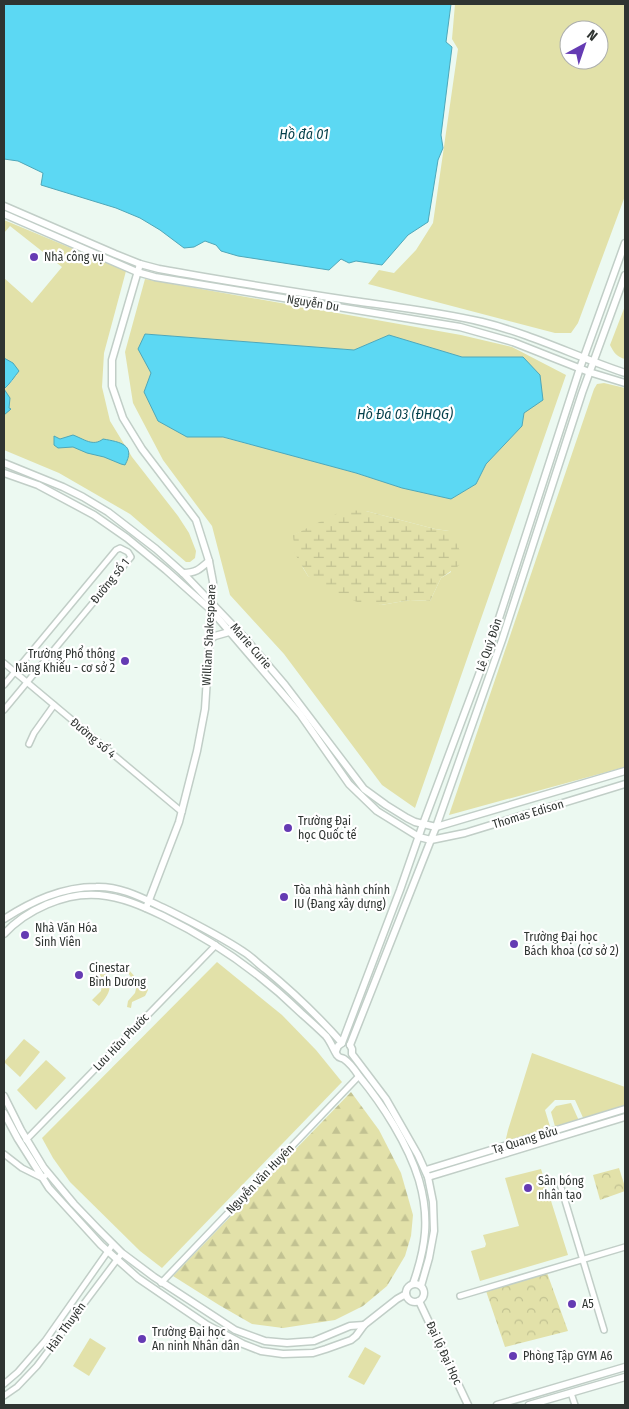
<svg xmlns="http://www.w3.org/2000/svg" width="629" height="1409" viewBox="0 0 629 1409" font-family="'Fira Sans Condensed',sans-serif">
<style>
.green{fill:#e2e1a9;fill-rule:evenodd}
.forest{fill:url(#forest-firs)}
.wetland{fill:url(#wetland-marsh)}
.park{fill:url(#park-crowns)}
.water{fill:#5cd8f3;stroke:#4ea7b9}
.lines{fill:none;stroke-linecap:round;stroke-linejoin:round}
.minor-casing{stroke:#c1cec7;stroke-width:8}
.tertiary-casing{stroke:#c1cec7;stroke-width:9}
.minor{stroke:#fff;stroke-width:5}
.tertiary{stroke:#fff;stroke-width:6}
.poi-dot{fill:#653bb3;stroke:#fff;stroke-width:2}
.labels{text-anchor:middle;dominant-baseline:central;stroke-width:4.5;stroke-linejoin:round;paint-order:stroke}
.poi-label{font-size:12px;fill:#2f3431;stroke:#fff;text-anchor:start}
.street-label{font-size:12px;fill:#2f3431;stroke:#fff}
.water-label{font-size:14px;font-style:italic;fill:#033f4a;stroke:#fff}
</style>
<defs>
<pattern id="forest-firs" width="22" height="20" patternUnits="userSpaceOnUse" patternTransform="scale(1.25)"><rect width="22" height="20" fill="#e2e1a9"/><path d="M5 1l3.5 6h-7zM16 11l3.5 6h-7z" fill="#c2c292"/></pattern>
<pattern id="wetland-marsh" width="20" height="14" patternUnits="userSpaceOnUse" patternTransform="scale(1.25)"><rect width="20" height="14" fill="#e2e1a9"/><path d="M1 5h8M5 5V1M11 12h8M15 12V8" fill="none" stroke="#c2c292"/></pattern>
<pattern id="park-crowns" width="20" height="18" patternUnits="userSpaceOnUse" patternTransform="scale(1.25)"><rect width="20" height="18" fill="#e2e1a9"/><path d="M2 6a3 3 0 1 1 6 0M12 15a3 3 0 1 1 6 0" fill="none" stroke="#c2c292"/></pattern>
</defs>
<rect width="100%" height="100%" fill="#ecf9f1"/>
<g class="green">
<path d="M455 4H625V196L578 323 571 333H555L368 284 379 270 394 273 416 250 433 223 458 49 452 39ZM569 30H599V60H569Z"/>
<polygon points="4,220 126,271 104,353 102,387 110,421 132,457 178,516 189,533 196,551 195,558 190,562 186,562 130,514 59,473 4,450 4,415 9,408 4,390 13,380 13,363 4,358 4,278 32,303 62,267 10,226 4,233"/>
<path d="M145 279 461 335 512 347 566 375 415 808 382 785 284 654 230 595 212 526 163 460 133 403 125 352ZM145 334 354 350 389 335 462 357H523L524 413 522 426 486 464 476 484 451 499 402 488 356 473 222 437H187L144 392 152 373ZM344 511H366L435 529 449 531 451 572 441 578 430 601 410 600 381 605 308 576 303 568 294 535Z"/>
<path d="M625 306V359C617 357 614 353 610 345Z"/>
<polygon points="604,383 625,388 625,767 449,815 594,389 597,384"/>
<polygon points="217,962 282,1015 316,1050 342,1082 162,1268 140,1251 70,1182 53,1158 42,1138"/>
<path d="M104 963C110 985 115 988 99 1006L92 1000 101 991 102 985 98 965Z"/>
<polygon points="129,970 136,978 143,979 148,990 145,996 132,1002 131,1008 127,1007 128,1001 135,993 137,985 128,973"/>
<polygon points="24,1039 40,1052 20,1077 4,1062"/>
<polygon points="532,1053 625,1087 625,1110 585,1122 575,1100 555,1100 545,1110 552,1133 504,1147 508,1130"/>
<polygon points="46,1060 66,1078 36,1110 17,1090"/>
<polygon points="571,1103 580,1123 556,1130 551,1112 556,1106"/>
<polygon points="541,1169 568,1255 480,1281 471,1251 485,1247 486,1244 483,1235 519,1226 505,1178"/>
<polygon points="90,1338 106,1348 89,1376 73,1366"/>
<polygon points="365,1347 381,1356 364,1385 348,1377"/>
</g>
<polygon class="forest" points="351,1092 379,1130 401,1173 413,1215 411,1236 405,1256 387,1286 363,1306 335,1320 283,1328 252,1324 219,1305 173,1276"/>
<polygon class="wetland" points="344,510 366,511 435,529 449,531 458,537 458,546 464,562 441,578 430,601 410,600 381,605 357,602 328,589 308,576 295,554 293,535"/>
<g class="park">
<polygon points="619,1168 625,1187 625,1191 600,1200 593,1175"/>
<polygon points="546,1270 568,1331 505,1347 485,1288"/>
</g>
<g class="water">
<polygon points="4,4 451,4 446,42 452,47 441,135 443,148 438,160 428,222 408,235 382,265 356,261 349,263 341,259 329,270 238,256 221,251 216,245 205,241 194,247 184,248 160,230 140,218 116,208 41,185 43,173 18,161 4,159"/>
<polygon points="145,334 354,350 389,335 462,357 523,357 540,375 543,400 524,413 522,426 486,464 476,484 451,499 402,488 356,473 223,437 187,437 158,421 144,392 151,373 138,349"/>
<path d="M4 358 13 363 19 371C14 377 10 384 4 389L10 398 9 408 11 409 4 415Z"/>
<path d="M73 435C84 439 93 447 103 439 121 442 136 445 125 465L121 464 104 457 87 453 73 447 58 448 54 445V436L60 439Z"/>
</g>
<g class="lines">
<g class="minor-casing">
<g id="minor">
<polyline points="4,663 182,812"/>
<polyline points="4,685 116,550 120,548 128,552 131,557 4,710"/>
<polyline points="29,744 34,733 54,705"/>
<polyline points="26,1140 216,945"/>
<polyline points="4,1154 22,1168 42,1178 48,1174"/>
<polyline points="560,1184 604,1330"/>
<polyline points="161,1283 359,1076"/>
<polyline points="460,1296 625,1247"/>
<polyline points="4,1384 18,1372 45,1341 113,1244"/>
<polyline points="571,1393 575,1405"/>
<polyline points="4,1396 17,1387 37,1366 122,1253"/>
</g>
</g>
<g class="tertiary-casing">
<g id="tertiary">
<path d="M4 206 115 254 140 264 159 269C224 281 289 291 354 301 397 307 440 312 482 322 531 334 577 357 625 373"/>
<polyline points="4,214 137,272 155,277 460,327 513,342 589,372 625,383"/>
<polyline points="140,264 112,360 112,386 123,418 142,449 196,520 209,561 213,582 205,709 197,751 179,822 146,908"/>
<polyline points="4,463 63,487 83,497 108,512 156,549 183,573 244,637 285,685 364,789 386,805 407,818 415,822 436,827 625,771"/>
<polyline points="4,473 38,485 94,515 127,538 166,570 212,611 300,714 349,784 377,811 419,837 431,840 465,833 625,784"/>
<path d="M183 573C196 573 200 569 209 561"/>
<polyline points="209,640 215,636 229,632"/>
<path d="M4 919C32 901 62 887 96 887 122 886 144 899 168 910 194 923 220 936 244 952 252 957 258 964 265 969 293 992 318 1016 342 1043"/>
<path d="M4 934C26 910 65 892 99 895 122 897 142 906 163 916 214 941 260 973 301 1013 309 1020 318 1028 326 1036 331 1042 333 1049 337 1055 340 1059 340 1057 344 1059 350 1063 355 1070 359 1076 383 1105 408 1144 419 1180 430 1218 426 1247 413 1284"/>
<polyline points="350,1045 436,827 502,640 582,393 625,275"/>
<polyline points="350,1045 352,1049 352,1054 386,1099 418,1155 428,1177 433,1202 434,1231 429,1258 421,1286"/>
<polyline points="336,1051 338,1046 342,1043 400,890 423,824 493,637 580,368 625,243"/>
<polyline points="4,1096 21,1130 44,1168 74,1204 98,1229 122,1253 154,1277 235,1330 265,1341 287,1343 314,1341 350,1326 364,1325"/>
<polyline points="4,1113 18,1139 49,1188 101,1245 138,1278 176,1304 207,1325 243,1344 261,1351 283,1354 313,1353 326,1349 351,1340 356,1336 364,1325 397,1299 406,1294"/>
<polyline points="426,1170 625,1109"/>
<polyline points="428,1177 625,1117"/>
<circle cx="415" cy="1293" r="9"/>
<polyline points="419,1301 468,1405"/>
<polyline points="497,1405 625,1367"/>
<polyline points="529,1405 625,1377"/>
</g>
</g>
<use href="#minor" class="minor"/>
<use href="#tertiary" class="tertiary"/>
</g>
<g class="poi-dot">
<circle cx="34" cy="257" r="5"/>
<circle cx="125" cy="661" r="5"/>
<circle cx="288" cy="828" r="5"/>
<circle cx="284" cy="897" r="5"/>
<circle cx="25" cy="935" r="5"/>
<circle cx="514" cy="944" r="5"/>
<circle cx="79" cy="975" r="5"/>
<circle cx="528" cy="1188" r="5"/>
<circle cx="572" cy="1304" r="5"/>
<circle cx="142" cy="1339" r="5"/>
<circle cx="513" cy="1356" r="5"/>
</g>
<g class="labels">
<g class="poi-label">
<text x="44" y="257">Nhà công vụ</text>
<text x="115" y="654" text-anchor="end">Trường Phổ thông<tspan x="115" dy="14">Năng Khiếu - cơ sở 2</tspan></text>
<text x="298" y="821">Trường Đại<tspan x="298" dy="14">học Quốc tế</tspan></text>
<text x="294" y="890">Tòa nhà hành chính<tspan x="294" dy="14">IU (Đang xây dựng)</tspan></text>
<text x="35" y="928">Nhà Văn Hóa<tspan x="35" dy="14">Sinh Viên</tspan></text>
<text x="524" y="937">Trường Đại học<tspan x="524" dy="14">Bách khoa (cơ sở 2)</tspan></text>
<text x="89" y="968">Cinestar<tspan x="89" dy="14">Bình Dương</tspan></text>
<text x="538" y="1181">Sân bóng<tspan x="538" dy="14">nhân tạo</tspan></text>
<text x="582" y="1304">A5</text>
<text x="152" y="1332">Trường Đại học<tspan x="152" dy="14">An ninh Nhân dân</tspan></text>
<text x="523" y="1356">Phòng Tập GYM A6</text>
</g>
<g class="street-label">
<text transform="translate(313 303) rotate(9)">Nguyễn Du</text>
<text transform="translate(110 581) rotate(-51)">Đường số 1</text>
<text transform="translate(209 635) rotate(-87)">William Shakespeare</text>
<text transform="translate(489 645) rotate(-71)">Lê Quý Đôn</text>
<text transform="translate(251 646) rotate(49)">Marie Curie</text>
<text transform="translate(93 738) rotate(40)">Đường số 4</text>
<text transform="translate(528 814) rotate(-17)">Thomas Edison</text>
<text transform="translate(121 1042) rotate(-46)">Lưu Hữu Phước</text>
<text transform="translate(525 1140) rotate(-17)">Tạ Quang Bửu</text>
<text transform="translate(260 1179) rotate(-46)">Nguyễn Văn Huyên</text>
<text transform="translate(66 1327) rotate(-54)">Hàn Thuyên</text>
<text transform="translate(444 1353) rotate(65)">Đại lộ Đại Học</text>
</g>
<g class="water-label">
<text x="304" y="134">Hồ đá 01</text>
<text x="405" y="414">Hồ Đá 03 (ĐHQG)</text>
</g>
</g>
<rect width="629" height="1409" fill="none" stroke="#2f3431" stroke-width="10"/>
<g transform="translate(584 45) rotate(40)"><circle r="24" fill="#ffffff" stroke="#acaead"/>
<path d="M0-4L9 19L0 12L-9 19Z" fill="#653bb3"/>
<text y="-8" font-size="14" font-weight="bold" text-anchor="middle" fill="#2f3431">N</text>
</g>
</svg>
